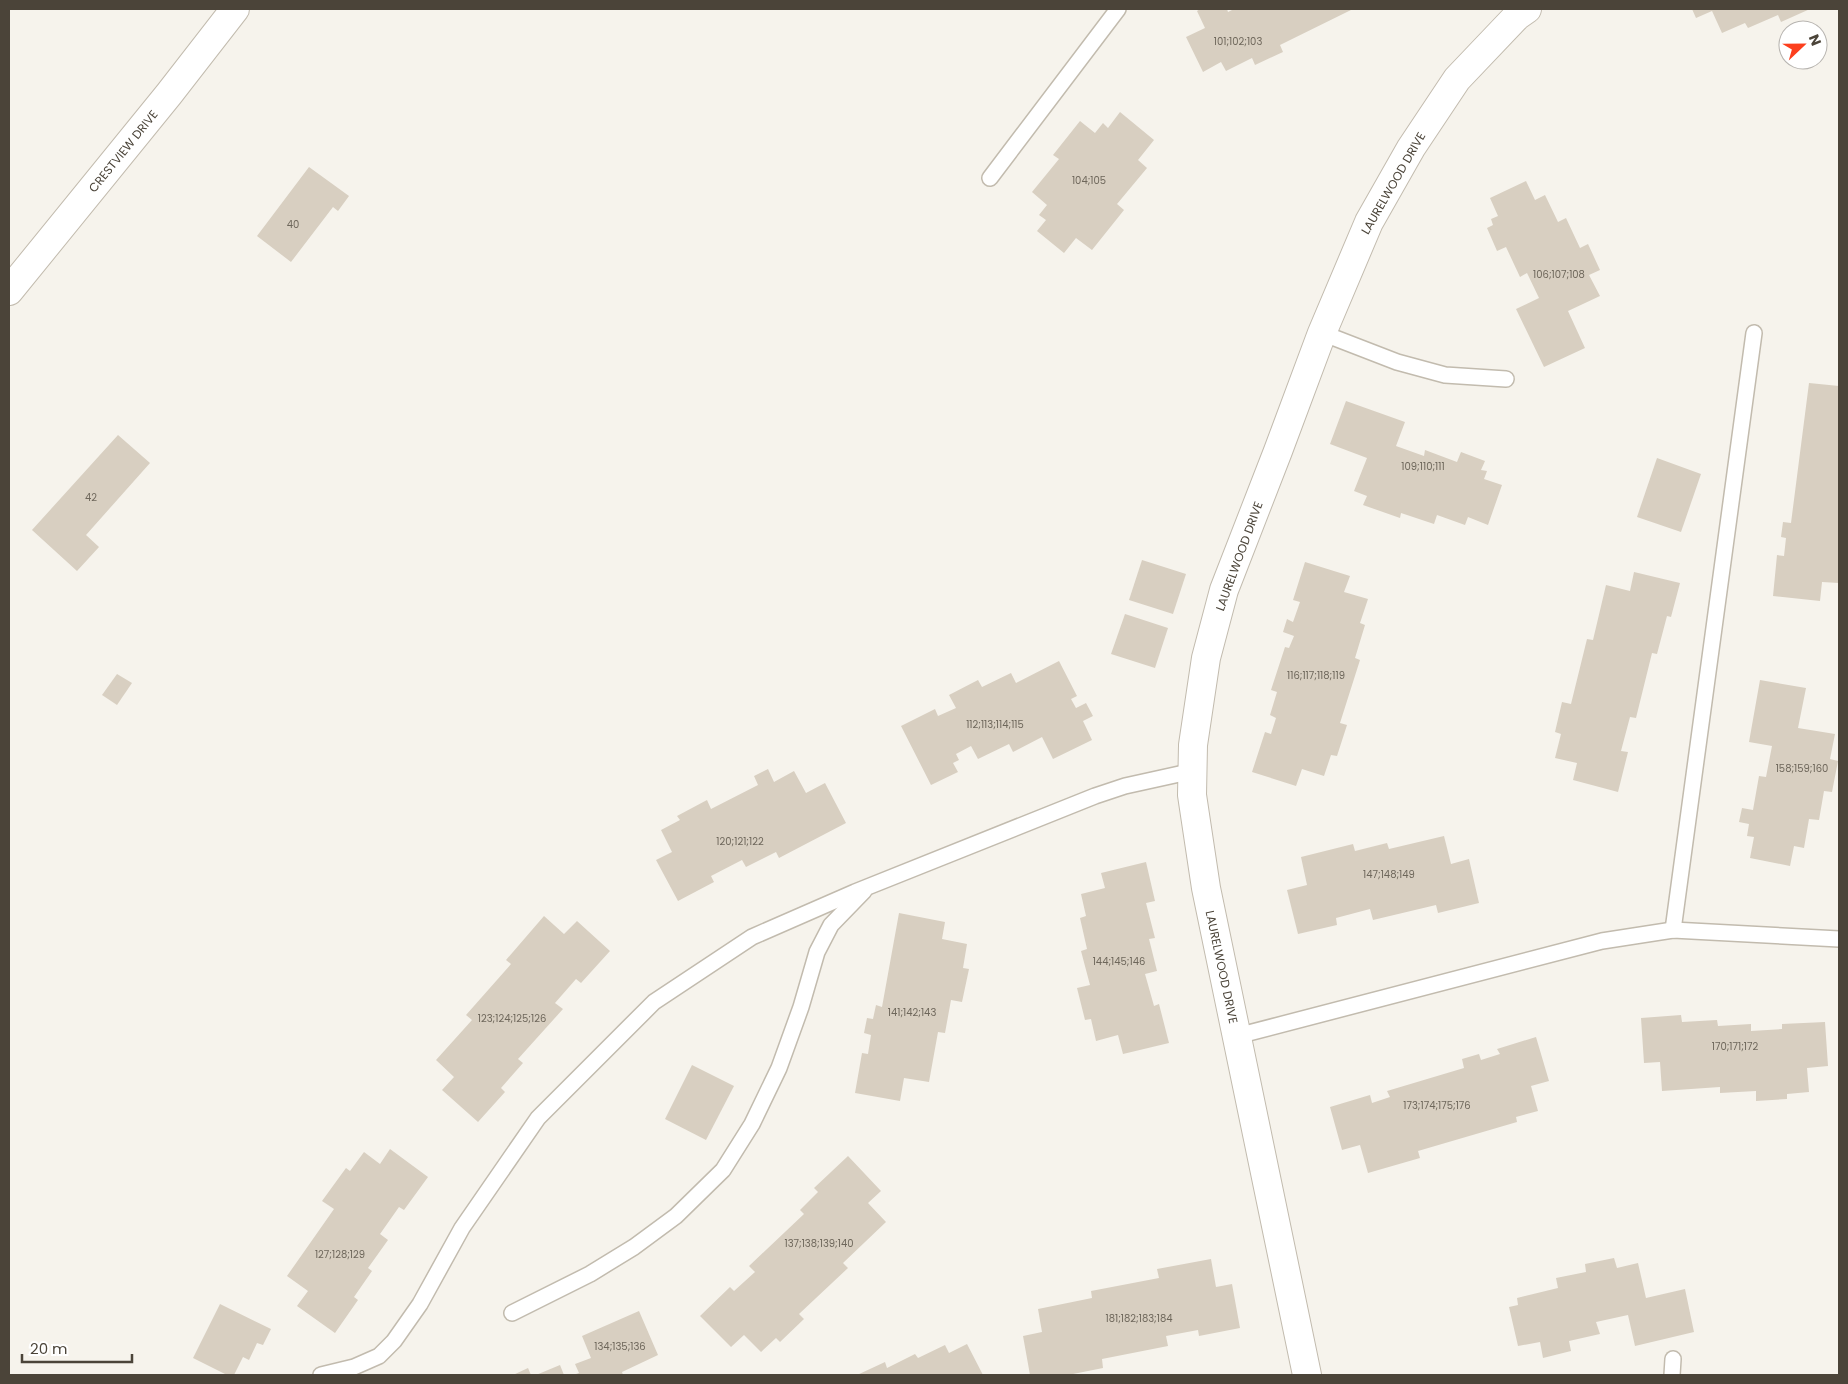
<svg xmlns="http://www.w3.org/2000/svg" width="1848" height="1384" viewBox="0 0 1848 1384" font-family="Poppins,sans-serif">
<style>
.building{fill:#d8cfc1}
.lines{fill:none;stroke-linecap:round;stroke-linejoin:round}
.service-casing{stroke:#c2bbae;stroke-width:18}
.minor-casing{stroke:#c2bbae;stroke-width:30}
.service{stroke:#fff;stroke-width:15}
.minor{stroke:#fff;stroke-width:28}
.labels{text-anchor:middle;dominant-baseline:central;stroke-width:5;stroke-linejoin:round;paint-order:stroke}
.number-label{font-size:10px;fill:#6e675b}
.street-label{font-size:12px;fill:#4b4439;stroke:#fff}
</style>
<rect width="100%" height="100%" fill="#f6f3ec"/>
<g class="building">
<polygon points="1200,9 1227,9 1228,12 1234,9 1351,9 1351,10 1280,45 1283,52 1255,65 1252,58 1226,71 1221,62 1203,72 1186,37 1205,28 1197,11"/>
<polygon points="1692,9 1810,9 1781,22 1778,15 1748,28 1745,23 1722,33 1712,11 1696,18"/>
<polygon points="1120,112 1154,140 1138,160 1147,168 1117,204 1124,210 1092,250 1076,238 1064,253 1037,231 1046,220 1039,215 1047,205 1032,192 1059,159 1053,155 1080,121 1095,133 1103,123 1108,128"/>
<polygon points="309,167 349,196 338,211 333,207 291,262 257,236"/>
<polygon points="1526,181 1535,200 1545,195 1558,222 1566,218 1580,248 1588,244 1600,270 1589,275 1600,296 1568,311 1585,348 1544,367 1516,309 1539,298 1527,273 1520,277 1506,247 1497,251 1487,228 1493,225 1491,219 1498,216 1490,198"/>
<polygon points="1809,383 1839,386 1839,583 1822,582 1820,601 1773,596 1777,555 1784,556 1786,538 1781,537 1783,522 1791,523"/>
<polygon points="1346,401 1405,422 1396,446 1424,456 1425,450 1457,462 1461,452 1485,461 1481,470 1487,471 1484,479 1502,485 1488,525 1468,517 1465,525 1437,515 1434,524 1401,513 1400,518 1363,505 1367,496 1354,491 1367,458 1330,444"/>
<polygon points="118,435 150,463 86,535 99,547 77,571 32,530"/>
<polygon points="1657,458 1701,474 1681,532 1637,517"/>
<polygon points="1142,560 1186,574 1173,614 1129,600"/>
<polygon points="1305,562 1350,576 1344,592 1368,599 1360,623 1365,625 1355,658 1360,660 1340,723 1347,725 1337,756 1331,755 1324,776 1302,769 1296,786 1252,772 1265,732 1271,734 1276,718 1270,715 1277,692 1271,690 1285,647 1289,648 1294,636 1283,632 1287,619 1293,622 1300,602 1293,600"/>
<polygon points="1634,572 1680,583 1671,617 1667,616 1657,654 1652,653 1636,718 1630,717 1621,751 1628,752 1618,792 1573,780 1577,763 1555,758 1561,734 1555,732 1562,702 1571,704 1587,639 1593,640 1606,585 1630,591"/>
<polygon points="1125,614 1168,628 1155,668 1111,654"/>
<polygon points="1059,661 1077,696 1071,699 1076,708 1086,703 1093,716 1083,721 1092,740 1053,759 1042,737 1013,752 1009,744 978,759 971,746 956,754 959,760 953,763 958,772 931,785 901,726 935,709 938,716 956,708 949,695 978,680 982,687 1011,673 1016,683"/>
<polygon points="117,674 132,683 117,705 102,695"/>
<polygon points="1760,680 1806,688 1798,728 1835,734 1830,759 1838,761 1832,792 1824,791 1819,820 1809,819 1804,848 1794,846 1790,866 1750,858 1754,837 1747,836 1749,824 1739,822 1742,808 1753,810 1759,776 1766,777 1772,746 1749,742"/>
<polygon points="768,769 774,782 794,771 806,793 825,783 846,823 779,858 776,852 746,867 742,860 711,876 714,882 678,901 656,860 672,852 661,830 680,820 677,816 707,800 711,809 758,785 754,776"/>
<polygon points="1444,836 1451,864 1469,859 1479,903 1438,913 1436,905 1373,920 1370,909 1336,918 1337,925 1298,934 1287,890 1307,885 1301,857 1353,844 1355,851 1387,843 1389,849"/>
<polygon points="1146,862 1155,901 1146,903 1155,938 1149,939 1157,971 1145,974 1154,1006 1159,1004 1169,1043 1123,1054 1118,1035 1096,1041 1091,1019 1085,1020 1077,988 1090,985 1081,951 1087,949 1080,918 1086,916 1081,894 1105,888 1101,873"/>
<polygon points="899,913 945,922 942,939 967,944 963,968 969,969 962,1002 951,1000 945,1033 938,1032 929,1082 904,1078 900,1101 855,1093 862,1053 868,1054 871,1035 864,1033 867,1018 873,1019 876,1005 882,1007"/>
<polygon points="544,916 564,934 577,921 610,951 581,983 576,979 555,1003 563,1009 518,1059 523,1063 501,1088 505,1092 478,1122 442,1090 454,1077 436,1060 472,1020 466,1015 511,964 506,960"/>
<polygon points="1681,1015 1682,1022 1717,1020 1718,1026 1751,1024 1751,1031 1782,1029 1782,1024 1825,1022 1828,1066 1807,1068 1809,1092 1787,1094 1787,1099 1756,1101 1756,1091 1720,1093 1720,1087 1662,1091 1660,1062 1644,1063 1641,1018"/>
<polygon points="1536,1037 1549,1081 1531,1086 1538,1111 1516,1117 1517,1122 1418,1151 1420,1158 1368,1173 1360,1145 1342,1150 1330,1107 1370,1095 1372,1103 1390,1097 1387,1091 1464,1068 1462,1059 1479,1054 1481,1060 1500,1054 1497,1049"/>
<polygon points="692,1065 734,1086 706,1140 665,1119"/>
<polygon points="390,1149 428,1177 404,1210 399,1207 380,1234 388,1240 368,1268 372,1271 354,1297 358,1300 335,1333 297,1306 308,1291 287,1276 334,1209 322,1201 346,1168 350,1171 364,1152 380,1164"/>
<polygon points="848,1156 881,1191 868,1203 886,1222 843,1263 848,1268 799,1314 804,1319 780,1342 776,1338 761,1352 744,1335 731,1347 700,1316 730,1287 734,1291 755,1272 749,1266 804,1214 800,1210 818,1192 814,1188"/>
<polygon points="1614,1258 1617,1268 1638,1263 1646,1298 1685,1289 1694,1332 1635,1346 1628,1315 1596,1322 1600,1334 1569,1341 1571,1351 1543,1358 1540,1342 1518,1346 1509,1307 1518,1305 1517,1298 1558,1288 1556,1278 1586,1272 1585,1264"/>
<polygon points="1211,1259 1216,1287 1232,1284 1240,1328 1199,1336 1198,1330 1166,1336 1168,1346 1102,1359 1103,1368 1068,1375 1030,1375 1023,1336 1042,1332 1038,1309 1092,1298 1091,1291 1159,1278 1157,1269"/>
<polygon points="220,1304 271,1329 263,1345 257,1343 249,1360 243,1357 234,1375 227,1375 193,1358"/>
<polygon points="639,1311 658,1355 622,1372 623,1375 573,1375 579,1373 575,1364 591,1358 582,1336"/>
<polygon points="967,1344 983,1375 857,1375 885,1362 887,1368 915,1354 918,1358 945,1345 949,1353"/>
<polygon points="560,1365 564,1375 536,1375"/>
<polygon points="528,1368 531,1375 513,1375"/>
</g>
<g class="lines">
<g class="service-casing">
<g id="service">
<polyline points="990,178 1118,9"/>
<polyline points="1322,333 1397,362 1445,375 1506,379"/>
<polyline points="1673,930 1754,333"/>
<polyline points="1237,1036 1602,941 1673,930 1839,939"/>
<polyline points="512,1313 590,1274 634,1247 676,1216 723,1170 752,1124 779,1068 801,1007 817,952 831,925 864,891"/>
<polyline points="321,1375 354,1367 379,1356 394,1341 420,1304 462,1228 538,1118 654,1002 752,937 855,892 1095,796 1125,786 1193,771"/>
<polyline points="1672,1375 1673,1359"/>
</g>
</g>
<g class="minor-casing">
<g id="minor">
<polyline points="9,291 169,94 235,9"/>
<polyline points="1307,1375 1206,888 1192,795 1193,745 1206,658 1224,590 1278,451 1322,333 1369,222 1411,148 1457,79 1517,16 1527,9"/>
</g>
</g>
<use href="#service" class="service"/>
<use href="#minor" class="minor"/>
</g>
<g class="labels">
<g class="number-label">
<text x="1238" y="41">101;102;103</text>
<text x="1089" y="180">104;105</text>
<text x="293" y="224">40</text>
<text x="1559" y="274">106;107;108</text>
<text x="1423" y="466">109;110;111</text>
<text x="91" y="497">42</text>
<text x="1316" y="675">116;117;118;119</text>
<text x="995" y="724">112;113;114;115</text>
<text x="1802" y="768">158;159;160</text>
<text x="740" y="841">120;121;122</text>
<text x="1389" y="874">147;148;149</text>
<text x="1119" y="961">144;145;146</text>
<text x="912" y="1012">141;142;143</text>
<text x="512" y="1018">123;124;125;126</text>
<text x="1735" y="1046">170;171;172</text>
<text x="1437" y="1105">173;174;175;176</text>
<text x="819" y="1243">137;138;139;140</text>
<text x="340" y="1254">127;128;129</text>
<text x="1139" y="1318">181;182;183;184</text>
<text x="620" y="1346">134;135;136</text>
</g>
<g class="street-label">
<text transform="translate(123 151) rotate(-51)">CRESTVIEW DRIVE</text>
<text transform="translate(1393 183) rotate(-60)">LAURELWOOD DRIVE</text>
<text transform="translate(1239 556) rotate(-70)">LAURELWOOD DRIVE</text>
<text transform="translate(1222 967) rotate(78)">LAURELWOOD DRIVE</text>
</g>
</g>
<rect width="1848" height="1384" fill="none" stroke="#4b4439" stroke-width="20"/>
<g transform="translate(1803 45) rotate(68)"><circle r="24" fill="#ffffff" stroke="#b7b4b0"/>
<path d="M0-4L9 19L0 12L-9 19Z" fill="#fc3f1d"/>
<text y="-8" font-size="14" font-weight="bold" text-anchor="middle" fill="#4b4439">N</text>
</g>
<path d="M22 1354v8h110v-8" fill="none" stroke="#4b4439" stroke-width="2.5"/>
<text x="30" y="1354" font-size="15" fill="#4b4439" stroke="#ffffff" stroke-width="4" paint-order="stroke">20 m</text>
</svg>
